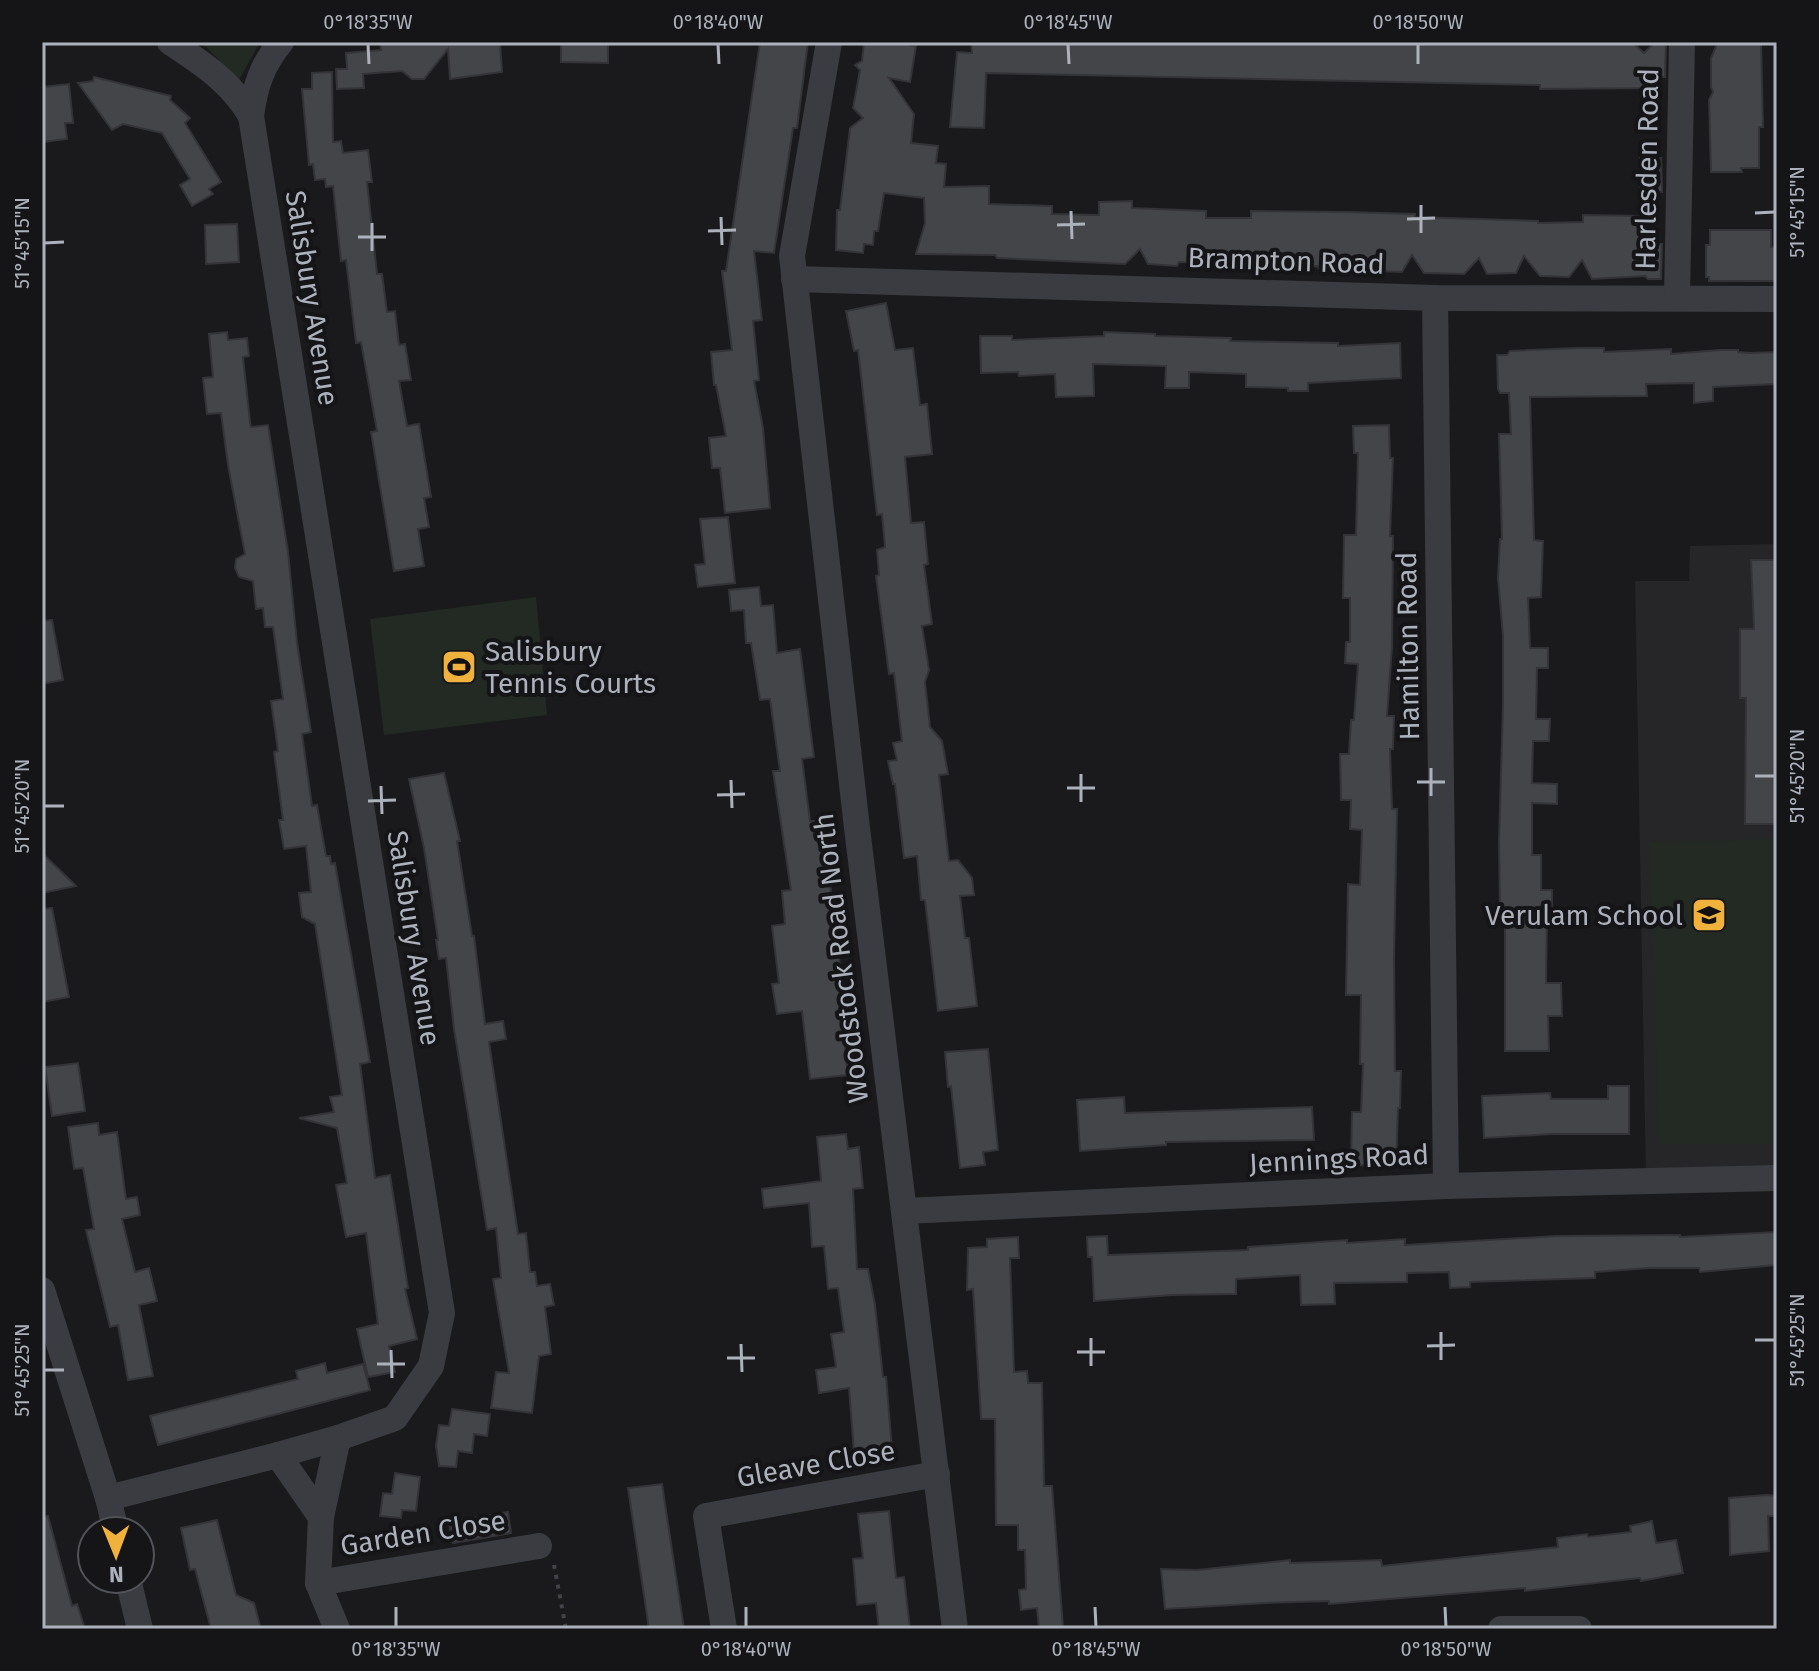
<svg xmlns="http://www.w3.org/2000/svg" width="1819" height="1671" viewBox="0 0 1819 1671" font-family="'Fira Sans',sans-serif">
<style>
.built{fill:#262629}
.green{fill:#222a23}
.building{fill:#444549;stroke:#343438;stroke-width:2}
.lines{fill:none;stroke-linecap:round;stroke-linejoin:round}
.path{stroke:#414348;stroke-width:4;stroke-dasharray:4 6;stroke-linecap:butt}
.minor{stroke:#3b3c41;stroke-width:26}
.ticks{fill:none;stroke:#acb1bb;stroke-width:3}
.labels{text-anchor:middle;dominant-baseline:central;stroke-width:8;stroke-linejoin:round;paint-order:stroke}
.street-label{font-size:28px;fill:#acb1bb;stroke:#151517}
.poi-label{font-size:28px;fill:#acb1bb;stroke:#151517;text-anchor:start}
.neatline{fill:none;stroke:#acb1bb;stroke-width:3}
.ticks-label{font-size:20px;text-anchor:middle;fill:#acb1bb}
</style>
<rect width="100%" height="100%" fill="#1a1a1c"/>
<polygon class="built" points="1777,544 1777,1176 1646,1180 1635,581 1689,581 1690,546"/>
<g class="green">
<polygon points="201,42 260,42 239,80"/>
<polygon points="536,597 547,715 384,735 370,619"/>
<polygon points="1777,839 1777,1144 1659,1144 1650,842"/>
</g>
<g class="building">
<polygon points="380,42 500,42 502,72 450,79 448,49 424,79 412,79 402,71 363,74 364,88 337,89 336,69 347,69 346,53 381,50"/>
<polygon points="561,42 608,42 608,63 561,62"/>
<polygon points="760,42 808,42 797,128 793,128 774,253 754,251 762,320 753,321 759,380 754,381 763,428 770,508 725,513 720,468 712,468 709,438 726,436 716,385 714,385 711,352 732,350 722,271 726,271"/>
<polygon points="864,42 909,42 909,45 916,46 910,82 889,78 914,114 911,143 938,146 936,163 946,164 944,187 989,186 989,204 1052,206 1052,214 1099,215 1099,202 1132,201 1132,208 1206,211 1206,218 1251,218 1251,211 1347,212 1415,214 1415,217 1538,221 1538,223 1583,222 1583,215 1641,216 1642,228 1651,228 1651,244 1662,244 1661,279 1648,279 1645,276 1592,279 1582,260 1569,277 1540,276 1524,256 1516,273 1487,274 1479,258 1464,274 1424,273 1412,255 1402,272 1376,271 1374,268 1362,267 1348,267 1346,271 1320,270 1317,266 1263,268 1261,264 1208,267 1205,263 1179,262 1177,266 1148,264 1140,249 1125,264 997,258 995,255 916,254 925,223 924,198 884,193 878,231 874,231 873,245 864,244 863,253 836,250 837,210 840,210 850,128 863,118 853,108 860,70 855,65 862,61"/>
<polygon points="971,42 1632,42 1644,53 1655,42 1666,42 1665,77 1652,77 1653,88 1540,89 1540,85 986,73 984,128 950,127 957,52 972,53"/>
<polygon points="1718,42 1761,42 1763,127 1759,127 1759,168 1741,168 1742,172 1711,172 1709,100 1713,92 1711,87 1711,58"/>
<polygon points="332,72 333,142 341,141 343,153 368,150 372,182 367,182 377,274 382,274 387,312 395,311 399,345 405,344 411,380 399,381 407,426 419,424 431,497 424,498 429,527 418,529 424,566 394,571 371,432 377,431 361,342 356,343 346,260 341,261 333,186 326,187 325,179 315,180 313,164 309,165 302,89 312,89 312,73"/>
<polygon points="94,77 171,96 170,100 190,118 185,123 221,182 209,189 213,194 192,206 180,185 190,179 162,133 123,124 112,130 78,83 93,81"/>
<polygon points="69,84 73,123 65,123 67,139 42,142 42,87"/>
<polygon points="1640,158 1661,158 1662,192 1640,191"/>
<polygon points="237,224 239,262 206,264 205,225"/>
<polygon points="1710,230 1771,230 1771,247 1777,247 1777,281 1709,281 1709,277 1706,277 1706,245 1710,245"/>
<polygon points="886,303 895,350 913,348 920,405 927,404 932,454 905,457 911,523 924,522 928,564 924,565 932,624 922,626 929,670 925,682 930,727 942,741 948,774 939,775 949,861 958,860 972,878 974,895 960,896 965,938 969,938 977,1006 938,1011 925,900 921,900 917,856 904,858 895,784 893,784 888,761 897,760 893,743 902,741 894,673 889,674 876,576 879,575 877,550 885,547 882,514 877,515 858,350 854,351 846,311"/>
<polygon points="227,332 228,340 247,338 249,356 243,357 250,422 251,427 268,425 288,552 297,643 311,732 302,734 312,806 317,805 326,856 330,856 331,864 335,863 370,1062 360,1064 375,1178 390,1175 408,1288 405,1289 417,1339 389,1346 395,1372 368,1377 357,1329 378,1324 366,1233 346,1237 336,1185 347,1183 337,1128 299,1118 334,1112 330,1097 342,1095 315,924 302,917 299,893 311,892 306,846 284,849 279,820 283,820 274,752 278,751 271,701 283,699 273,627 265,627 263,608 256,609 253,581 239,577 235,568 236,559 245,554 228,465 221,413 207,414 203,378 213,377 209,334"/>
<polygon points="1104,332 1155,334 1155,336 1231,338 1230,341 1338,343 1338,346 1400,343 1401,378 1308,383 1308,391 1288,391 1288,388 1246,387 1246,374 1189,372 1189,388 1165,388 1166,366 1093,364 1094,396 1056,397 1055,374 1019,376 1018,372 981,373 980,336 1012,336 1012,340 1104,336"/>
<polygon points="1577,348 1604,348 1604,352 1671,349 1671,354 1720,350 1738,350 1738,352 1750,353 1777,352 1777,384 1713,387 1713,401 1694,403 1694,383 1646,384 1647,396 1530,397 1534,540 1543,541 1541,597 1528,598 1530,648 1548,648 1548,668 1537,668 1536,719 1550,719 1549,741 1533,741 1532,783 1557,784 1557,804 1532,803 1532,855 1541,855 1541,890 1552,890 1552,912 1547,912 1546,983 1561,983 1562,1016 1548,1016 1549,1051 1505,1051 1505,912 1500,912 1499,841 1503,705 1503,636 1498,578 1500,539 1502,539 1499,434 1511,434 1509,393 1500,393 1498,389 1497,355 1507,355 1510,351"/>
<polygon points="1389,425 1390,458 1393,458 1390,536 1393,536 1392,647 1387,716 1394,716 1393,749 1390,749 1392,809 1397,809 1394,958 1395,1071 1401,1071 1400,1108 1398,1108 1396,1166 1351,1165 1352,1112 1361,1112 1363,1064 1360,1064 1361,995 1346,995 1348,884 1360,885 1362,830 1350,829 1351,800 1341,800 1340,754 1349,754 1351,720 1354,720 1358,664 1345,663 1346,642 1350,642 1350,598 1343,598 1344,535 1356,535 1358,453 1354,453 1353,426"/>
<polygon points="728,517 735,583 698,587 695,565 705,564 700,519"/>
<polygon points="1751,560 1777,560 1777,824 1745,824 1746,698 1740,698 1740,629 1754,629"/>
<polygon points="759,587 761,606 773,605 777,653 800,649 814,757 802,759 810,821 814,821 817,840 824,839 827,860 842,982 838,982 848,1075 810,1079 802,1011 777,1014 772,984 779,983 772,926 785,924 782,891 791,890 773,771 780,771 770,699 760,700 751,643 746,643 744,610 731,611 729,590"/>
<polygon points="52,620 63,680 42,684 42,621"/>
<polygon points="444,773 460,841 457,841 472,936 474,936 485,1024 503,1021 506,1039 489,1042 518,1234 526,1233 530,1272 535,1272 537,1286 550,1284 554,1305 545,1307 551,1354 539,1356 532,1413 491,1408 496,1372 509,1373 493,1279 501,1278 496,1228 487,1230 454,1029 446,958 439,959 436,940 438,940 424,848 409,779"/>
<polygon points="42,853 76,886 42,893"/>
<polygon points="52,908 69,997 42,1002 42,909"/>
<polygon points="988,1049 998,1150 983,1152 985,1165 960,1168 951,1086 948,1087 945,1052"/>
<polygon points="78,1063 85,1111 52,1116 45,1067"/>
<polygon points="1608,1086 1629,1086 1629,1134 1552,1134 1484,1138 1482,1096 1550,1093 1551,1099 1608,1099"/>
<polygon points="1124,1097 1125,1113 1312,1107 1314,1140 1166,1142 1166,1145 1080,1151 1077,1100"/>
<polygon points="98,1123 99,1135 117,1132 126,1199 137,1197 140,1215 122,1219 135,1272 149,1268 157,1301 139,1305 153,1376 128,1380 118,1325 110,1327 86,1230 94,1229 83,1168 74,1169 68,1127"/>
<polygon points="846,1134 848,1149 859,1147 863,1188 853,1189 857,1269 868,1269 875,1305 883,1377 886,1377 893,1462 855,1465 849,1388 819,1393 816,1370 836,1367 831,1334 844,1332 838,1288 828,1289 824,1246 812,1247 809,1203 764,1208 762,1189 821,1181 817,1137"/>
<polygon points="1777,1232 1777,1265 1700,1272 1699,1268 1650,1268 1595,1272 1595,1278 1470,1282 1470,1287 1450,1288 1449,1272 1407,1273 1407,1282 1334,1283 1335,1304 1301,1305 1300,1275 1236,1279 1236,1294 1172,1295 1094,1301 1092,1257 1088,1257 1087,1237 1107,1236 1108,1255 1248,1250 1248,1247 1347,1240 1347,1243 1405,1239 1405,1245 1557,1236 1680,1235 1680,1237"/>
<polygon points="1018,1237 1019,1258 1010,1258 1014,1372 1027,1371 1028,1383 1042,1383 1044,1486 1052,1486 1063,1627 1039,1629 1037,1608 1021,1610 1019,1590 1026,1589 1025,1550 1018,1550 1018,1525 996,1525 995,1419 981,1419 973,1289 967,1290 968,1248 987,1247 987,1239"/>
<polygon points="325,1363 327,1373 363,1364 370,1390 158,1445 150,1416 298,1379 296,1371"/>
<polygon points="452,1409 490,1414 487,1436 474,1434 472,1453 458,1451 456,1467 439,1466 436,1446 439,1425 449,1426"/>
<polygon points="395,1473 420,1477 416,1511 402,1510 401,1518 380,1516 383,1493 392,1494"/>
<polygon points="662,1484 684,1629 649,1629 628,1488"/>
<polygon points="1767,1495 1777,1496 1777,1516 1768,1516 1769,1551 1730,1555 1729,1498"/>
<polygon points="889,1511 896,1578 904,1577 910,1629 879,1629 876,1603 857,1605 853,1559 863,1558 858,1514"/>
<polygon points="508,1512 511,1533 453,1543 449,1522"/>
<polygon points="48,1516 72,1606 77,1604 85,1629 42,1629 42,1517"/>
<polygon points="217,1520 236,1595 254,1603 261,1629 211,1629 195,1569 190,1570 181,1528"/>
<polygon points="1652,1521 1656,1543 1676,1540 1683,1573 1641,1581 1640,1578 1525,1591 1525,1588 1329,1604 1329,1601 1266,1603 1165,1609 1161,1569 1197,1570 1290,1560 1290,1563 1381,1560 1382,1566 1558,1547 1557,1538 1587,1534 1588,1537 1631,1532 1630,1526"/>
</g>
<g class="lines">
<polyline class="path" points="554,1565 566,1629"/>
<g class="minor">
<path d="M170 42C202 63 231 82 251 116"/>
<polyline points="829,42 792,256 857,828 955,1629"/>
<polyline points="794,279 1435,298 1777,299"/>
<polyline points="1677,297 1682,42"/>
<polyline points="1435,298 1446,1186"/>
<polyline points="904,1211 1446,1186 1777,1178"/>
<polyline points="42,1290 108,1498 116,1531"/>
<polyline points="278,1455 321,1517 318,1583 337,1629"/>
<path d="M108 1498 278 1455 338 1438 395 1418 431 1366 442 1313 251 116C255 86 262 65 281 42"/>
<polyline points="321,1517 338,1438"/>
<polyline points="128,1579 140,1629"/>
<polyline points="318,1583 539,1546"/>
<polyline points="724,1629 706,1516 937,1474"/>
<polyline points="1501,1629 1579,1629"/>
</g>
</g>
<path class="ticks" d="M368 44 369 64M718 44 719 64M1068 44 1069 64M1418 44V64M1421 205V233M1071 211 1072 239M1755 213 1775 212M721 217 722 245M1407 219 1435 218M372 223V251M1057 225 1085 224M708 231 736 230M358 237H386M44 243 64 242M1431 768V796M1081 774V802M1755 776H1775M731 780 732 808M1417 782H1445M381 786 382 814M1067 788H1095M717 795 745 794M368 801 396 800M44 806H64M1441 1332V1360M1091 1338V1366M1755 1340H1775M741 1344 742 1372M1427 1346 1455 1345M391 1350 392 1378M1077 1352H1105M727 1358H755M377 1364H405M44 1370H64M396 1607V1627M746 1607V1627M1095 1607 1096 1627M1445 1607 1446 1627"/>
<defs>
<g id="stadium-square" transform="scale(1.8)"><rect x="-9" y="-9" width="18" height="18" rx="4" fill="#f1b13d" stroke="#151517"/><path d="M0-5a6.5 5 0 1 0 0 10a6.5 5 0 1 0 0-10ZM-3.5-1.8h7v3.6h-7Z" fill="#111"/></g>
<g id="school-square" transform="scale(1.8)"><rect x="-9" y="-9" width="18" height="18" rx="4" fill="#f1b13d" stroke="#151517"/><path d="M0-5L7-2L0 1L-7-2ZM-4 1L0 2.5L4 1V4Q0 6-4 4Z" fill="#111"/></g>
</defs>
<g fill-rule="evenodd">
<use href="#stadium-square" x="459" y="667"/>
<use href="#school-square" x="1709" y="915"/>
</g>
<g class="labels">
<g class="street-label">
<text transform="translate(1647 169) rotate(-89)">Harlesden Road</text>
<text transform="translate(1286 261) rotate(2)">Brampton Road</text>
<text transform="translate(312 298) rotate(81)">Salisbury Avenue</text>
<text transform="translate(1408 646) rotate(-91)">Hamilton Road</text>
<text transform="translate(414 938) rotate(81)">Salisbury Avenue</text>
<text transform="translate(841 958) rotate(-97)">Woodstock Road North</text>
<text transform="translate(1339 1159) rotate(-3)">Jennings Road</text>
<text transform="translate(816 1464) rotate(-10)">Gleave Close</text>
<text transform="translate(423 1533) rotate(-9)">Garden Close</text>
</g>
<g class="poi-label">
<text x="485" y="651">Salisbury<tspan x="485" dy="32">Tennis Courts</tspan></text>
<text x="1683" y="915" text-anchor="end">Verulam School</text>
</g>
</g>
<rect width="1819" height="1671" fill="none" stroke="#151517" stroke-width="88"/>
<g transform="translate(116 1555) rotate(179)"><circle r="38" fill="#151517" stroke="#515359" stroke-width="2"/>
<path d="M0-6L14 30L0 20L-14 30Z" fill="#f1b13d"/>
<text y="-12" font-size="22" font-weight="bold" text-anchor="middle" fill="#acb1bb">N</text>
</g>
<rect x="44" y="44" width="1731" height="1583" class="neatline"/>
<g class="ticks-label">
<text x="368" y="29">0°18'35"W</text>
<text x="718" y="29">0°18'40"W</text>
<text x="1068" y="29">0°18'45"W</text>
<text x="1418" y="29">0°18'50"W</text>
<text transform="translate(1797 212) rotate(-90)" y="7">51°45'15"N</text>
<text transform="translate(22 243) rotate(-90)" y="7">51°45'15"N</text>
<text transform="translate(1797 776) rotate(-90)" y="7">51°45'20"N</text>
<text transform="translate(22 806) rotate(-90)" y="7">51°45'20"N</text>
<text transform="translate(1797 1340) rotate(-90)" y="7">51°45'25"N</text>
<text transform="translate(22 1370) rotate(-90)" y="7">51°45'25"N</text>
<text x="396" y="1656">0°18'35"W</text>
<text x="746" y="1656">0°18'40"W</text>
<text x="1096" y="1656">0°18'45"W</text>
<text x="1446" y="1656">0°18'50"W</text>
</g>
</svg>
